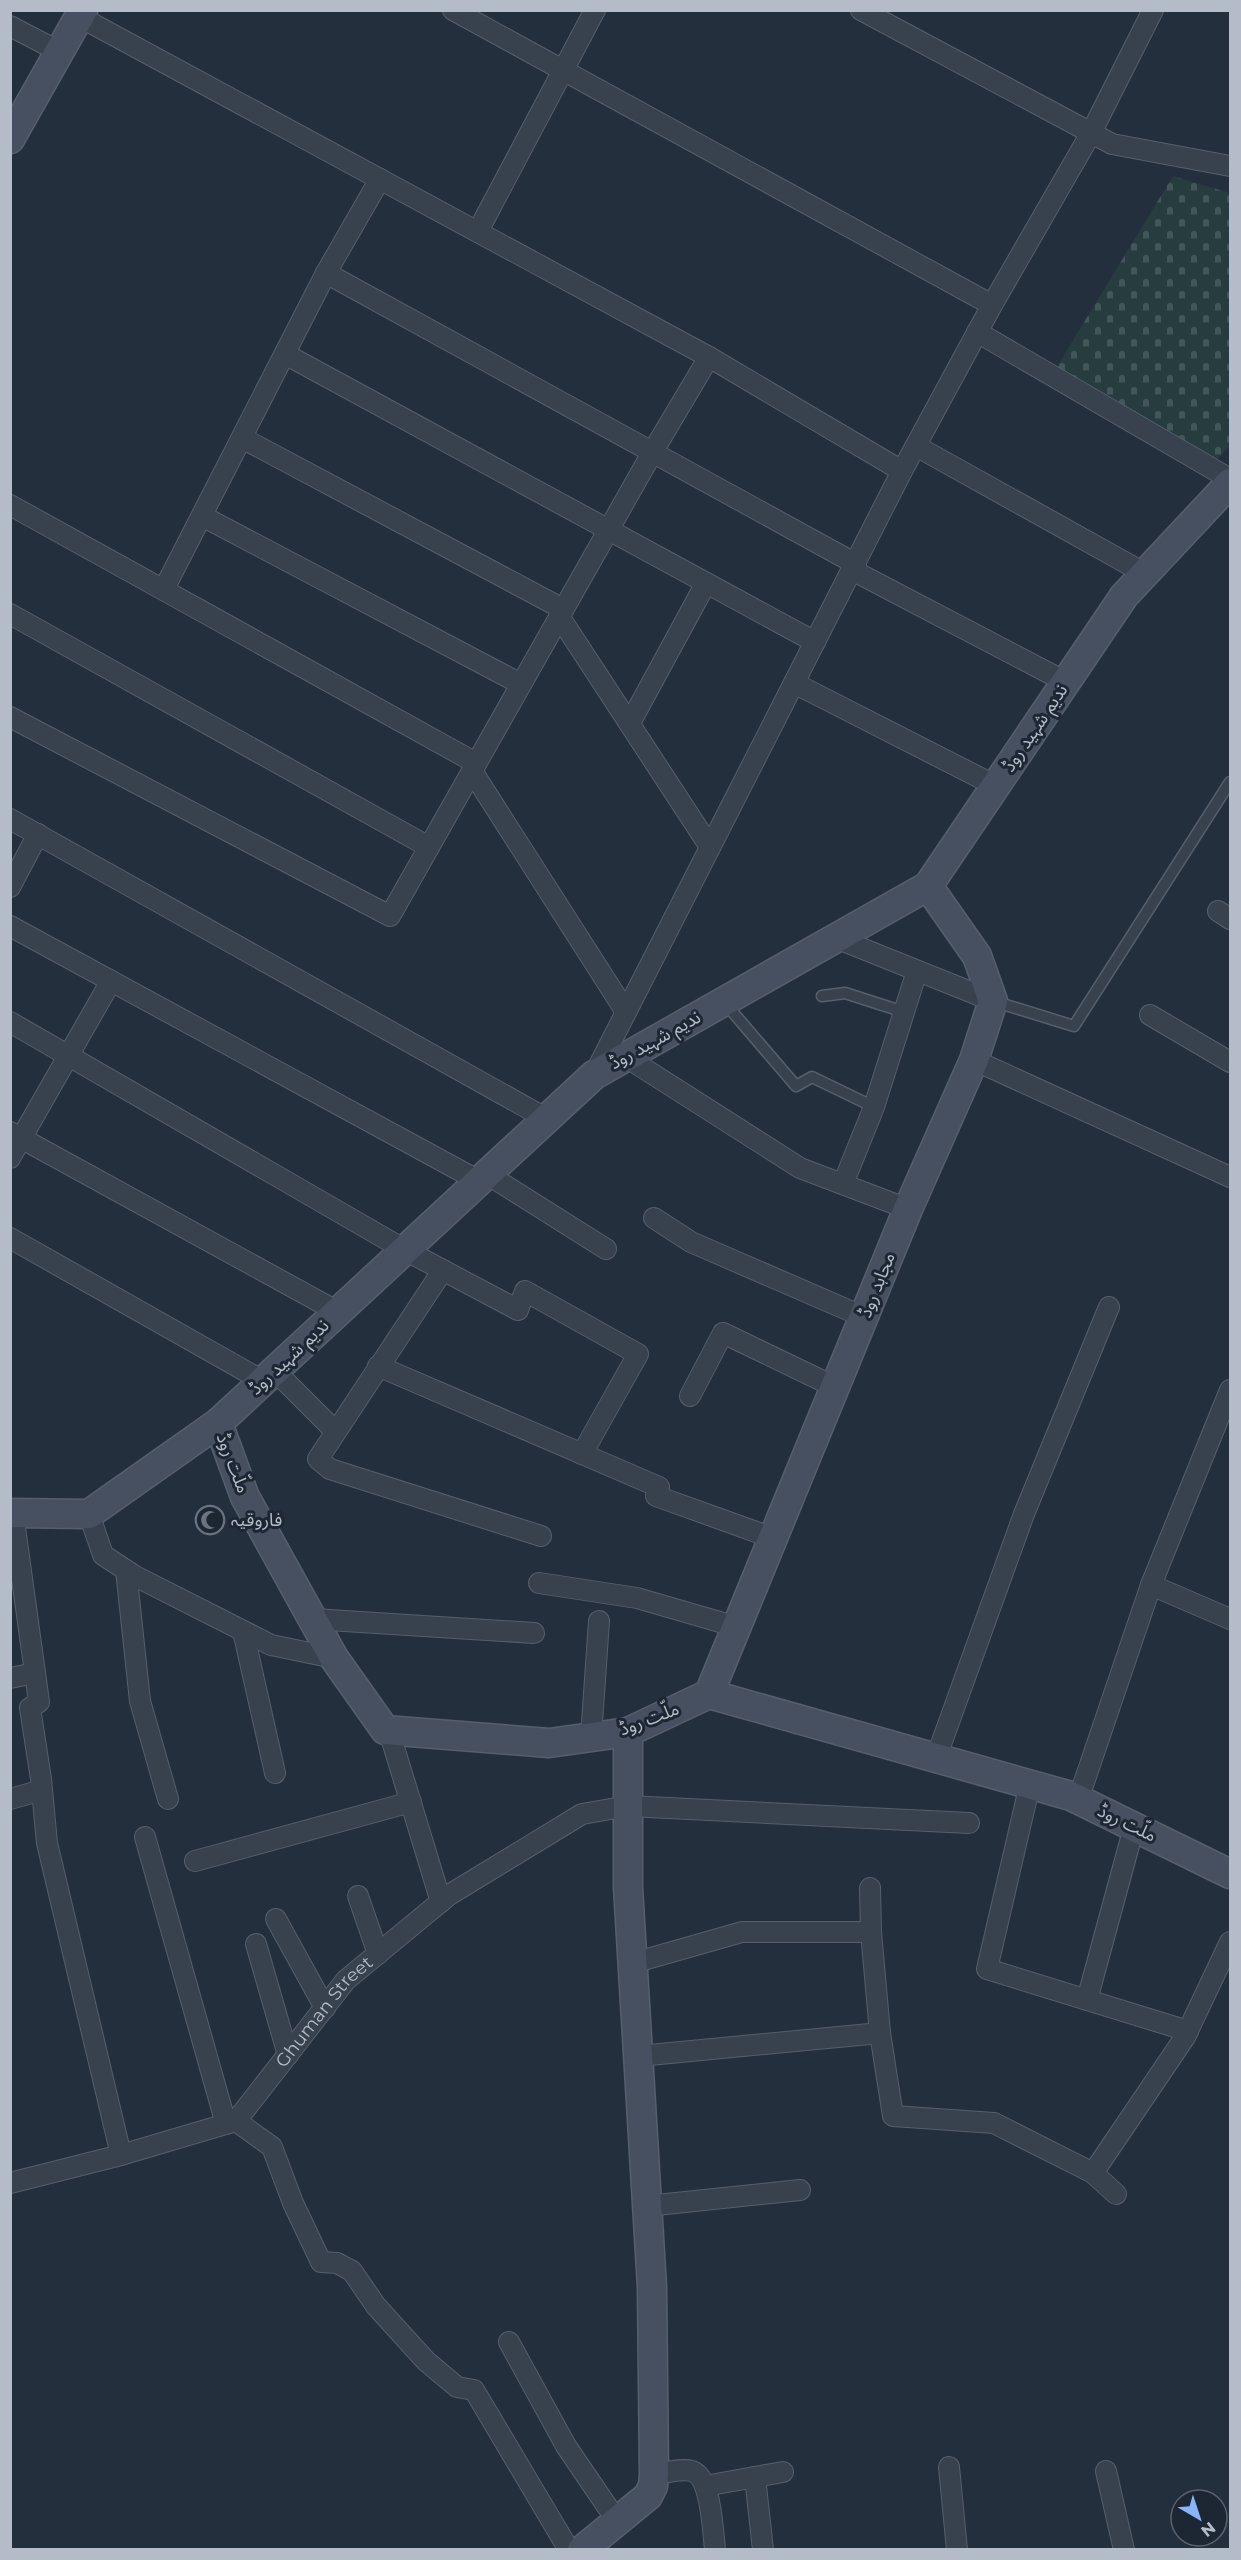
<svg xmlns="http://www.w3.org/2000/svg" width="1241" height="2560" viewBox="0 0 1241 2560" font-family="Montserrat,'Noto Sans Arabic',sans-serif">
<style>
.cemetery{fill:url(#cemetery-stones)}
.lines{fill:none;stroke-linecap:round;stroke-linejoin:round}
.lane-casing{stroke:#565f6c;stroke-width:13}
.street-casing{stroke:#565f6c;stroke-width:22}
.secondary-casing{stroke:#565f6c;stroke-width:31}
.lane{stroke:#38414e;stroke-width:10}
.street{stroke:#38414e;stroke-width:20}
.secondary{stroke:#465061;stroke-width:28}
.labels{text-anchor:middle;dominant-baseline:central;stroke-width:6;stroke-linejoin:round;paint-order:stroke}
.street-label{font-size:18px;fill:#b4bcc9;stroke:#1d2633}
.poi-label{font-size:18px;fill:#b4bcc9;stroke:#1d2633;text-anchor:start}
</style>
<defs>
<pattern id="cemetery-stones" width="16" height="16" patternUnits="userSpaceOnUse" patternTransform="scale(1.5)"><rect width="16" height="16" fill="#263c3f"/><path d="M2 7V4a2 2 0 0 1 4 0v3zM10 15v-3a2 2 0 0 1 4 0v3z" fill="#435659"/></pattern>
</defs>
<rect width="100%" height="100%" fill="#242f3e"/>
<polygon class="cemetery" points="1173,176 1230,193 1230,446 1208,469 1055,370"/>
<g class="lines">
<g class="lane-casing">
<g id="lane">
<polyline points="822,996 845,993 904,1012"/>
<polyline points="993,1001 1074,1026 1230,782"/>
<polyline points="724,1002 796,1086 812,1077 874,1107"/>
</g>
</g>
<g class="street-casing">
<g id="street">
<polyline points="453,10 992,305"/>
<polyline points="861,10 1112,144 1230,166"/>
<polyline points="80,17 709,357 902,471"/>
<polyline points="10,26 60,52"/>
<polyline points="478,231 595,10"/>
<polyline points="326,273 856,564"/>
<polyline points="977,332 1230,479"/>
<polyline points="285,354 815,642"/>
<polyline points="242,438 563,609"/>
<polyline points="916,446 1146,574"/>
<polyline points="10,505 476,763"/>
<polyline points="202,516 521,684"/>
<polyline points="852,570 1066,682"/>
<polyline points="164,589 326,273 380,179"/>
<polyline points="10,614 429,847"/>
<polyline points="559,616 710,847"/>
<polyline points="794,683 996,786"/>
<polyline points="10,717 390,916 652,453 709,357"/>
<polyline points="630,723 706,583"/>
<polyline points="472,771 626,1012"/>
<polyline points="10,819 547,1119"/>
<polyline points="10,887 38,834"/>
<polyline points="1218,911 1230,919"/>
<polyline points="10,926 479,1181"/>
<polyline points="836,938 993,1001"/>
<polyline points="1150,1015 1230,1062"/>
<polyline points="10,1022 405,1250 518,1310 525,1291 638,1354 582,1454"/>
<polyline points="626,1057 800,1168 908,1209"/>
<polyline points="974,1060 1230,1177"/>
<polyline points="594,1075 902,471 992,305 1091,133 1153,10"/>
<polyline points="10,1132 338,1312"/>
<polyline points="10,1158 111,981"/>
<polyline points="487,1174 606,1249"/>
<polyline points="843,1184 874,1107 917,971"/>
<polyline points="654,1218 691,1242 864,1317"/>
<polyline points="10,1238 263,1381"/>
<polyline points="443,1270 318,1459 330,1469 541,1536"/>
<polyline points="378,1366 659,1487 656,1496 773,1538"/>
<polyline points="274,1370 335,1431"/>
<polyline points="690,1396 723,1333 835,1387"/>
<polyline points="13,1513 39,1702 30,1708 41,1779 47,1843 121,2155"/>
<polyline points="89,1514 103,1555 135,1576 271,1645 334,1658"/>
<polyline points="126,1570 140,1701 168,1799"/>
<polyline points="539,1583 637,1598 737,1627"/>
<polyline points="1151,1585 1230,1619"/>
<polyline points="313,1619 534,1633"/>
<polyline points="243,1631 275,1773"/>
<polyline points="10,1678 35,1673"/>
<polyline points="389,1731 441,1902"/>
<polyline points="591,1737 599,1621"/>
<polyline points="936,1758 1024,1514 1109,1307"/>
<polyline points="1030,1784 987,1969 1188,2031"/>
<polyline points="10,1799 42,1790"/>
<polyline points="1078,1800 1151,1585 1230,1390"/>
<polyline points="145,1837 226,2124"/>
<polyline points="195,1861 411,1802"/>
<polyline points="870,1888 871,1932 880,2033 893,2116 994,2123 1093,2173 1116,2194"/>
<polyline points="358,1896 378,1954"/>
<polyline points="276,1919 325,2008"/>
<polyline points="256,1944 288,2055"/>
<polyline points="633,1963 742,1932 871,1932"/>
<polyline points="1087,2000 1134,1827"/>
<polyline points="639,2056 880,2033"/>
<polyline points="236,2121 272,2147 293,2203 321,2262 337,2263 352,2271 376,2306 426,2361 457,2387 474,2390 569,2550"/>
<polyline points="1093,2173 1185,2037 1230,1942"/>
<path id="s1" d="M10 2183 121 2155 236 2121 346 1980 449 1895 582 1814 628 1806 969 1823"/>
<polyline points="647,2206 800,2190"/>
<polyline points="509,2342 566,2446 617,2521"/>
<polyline points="949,2467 957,2550"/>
<polyline points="1106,2471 1124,2550"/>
<path d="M654 2474C665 2473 681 2468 692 2471 711 2477 713 2531 715 2550"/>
<polyline points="755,2477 763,2550"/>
<polyline points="705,2486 783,2472"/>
</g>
</g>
<g class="secondary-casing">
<g id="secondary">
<polyline points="10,139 83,10"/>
<polyline points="218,1423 245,1497 334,1658 385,1730 549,1743 628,1732 709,1694 1071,1796 1230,1874"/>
<polyline points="10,1513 89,1514 218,1423 594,1075 928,886 1124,596 1230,483"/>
<polyline points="709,1694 908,1209 974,1060 993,1001 977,956 928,886"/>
<polyline points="582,2550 648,2496 653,2486 654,2474 652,2287 628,1887 628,1732"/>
</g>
</g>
<use href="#lane" class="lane"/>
<use href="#street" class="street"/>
<use href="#secondary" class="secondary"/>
</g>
<defs>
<g id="mosque-ring" transform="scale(1.5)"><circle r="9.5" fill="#1d2633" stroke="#6b7280" stroke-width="1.5"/><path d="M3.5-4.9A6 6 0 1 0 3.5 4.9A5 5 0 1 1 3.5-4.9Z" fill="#6b7280"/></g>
</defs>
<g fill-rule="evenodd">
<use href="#mosque-ring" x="210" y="1520"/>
</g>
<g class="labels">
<g class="street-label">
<text transform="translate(1035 728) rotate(-56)">ندیم شہید روڈ</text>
<text transform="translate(655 1040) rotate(-29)">ندیم شہید روڈ</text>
<text transform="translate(877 1285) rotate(-68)">مجاہد روڈ</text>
<text transform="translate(289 1357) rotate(-43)">ندیم شہید روڈ</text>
<text transform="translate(233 1463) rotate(69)">ملّت روڈ</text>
<text transform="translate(649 1719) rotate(-21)">ملّت روڈ</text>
<text transform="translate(1127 1823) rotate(26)">ملّت روڈ</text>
<text stroke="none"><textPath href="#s1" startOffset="375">Ghuman Street</textPath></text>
</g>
<g class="poi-label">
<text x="231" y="1520">فاروقیہ</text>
</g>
</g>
<rect width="1241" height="2560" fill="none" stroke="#b4bcc9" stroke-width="24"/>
<g transform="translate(1199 2518) rotate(141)"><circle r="28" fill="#1d2633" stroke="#59626f" stroke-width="1.5"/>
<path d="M0-4.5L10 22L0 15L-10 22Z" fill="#8ab4f8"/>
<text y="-9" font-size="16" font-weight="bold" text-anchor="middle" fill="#b4bcc9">N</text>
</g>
</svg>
